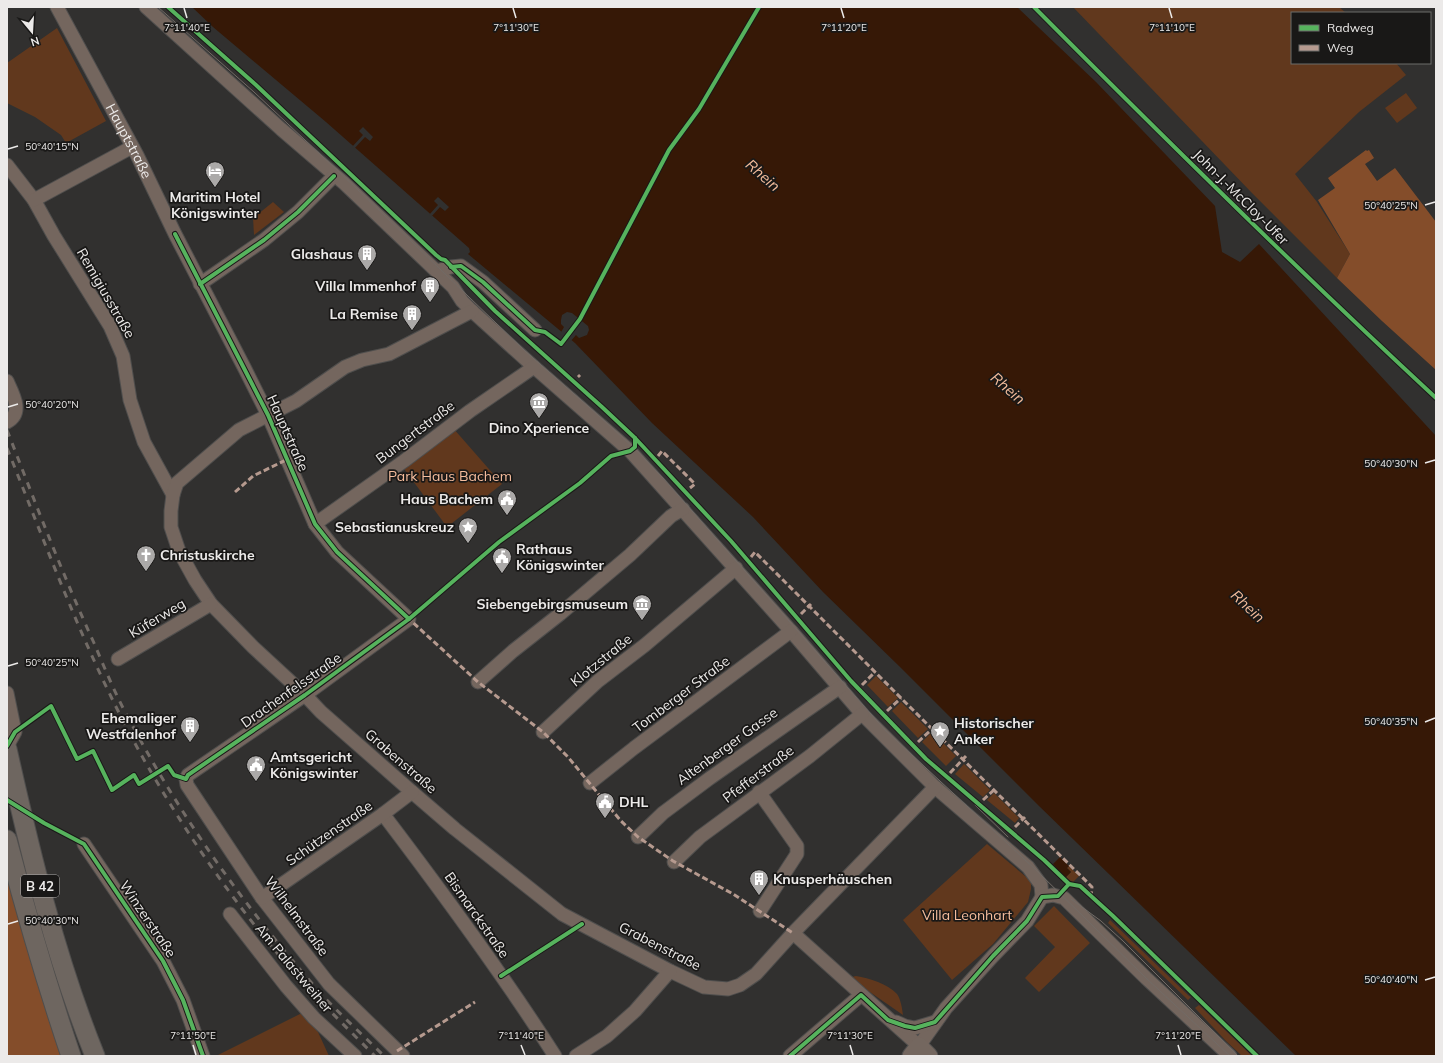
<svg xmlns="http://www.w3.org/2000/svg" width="1443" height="1063" viewBox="0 0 1443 1063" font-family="Mulish,sans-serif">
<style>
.green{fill:#61381d}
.forest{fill:#844d2a}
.water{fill:#361806}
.pier{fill:#31302f}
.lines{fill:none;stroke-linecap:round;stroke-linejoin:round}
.ferry{stroke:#f3bb9a;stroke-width:1;stroke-dasharray:5 4;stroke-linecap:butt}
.minor-casing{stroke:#4f4e4d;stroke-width:15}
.major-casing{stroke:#4f4e4d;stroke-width:19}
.highway-casing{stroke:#4f4e4d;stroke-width:21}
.minor{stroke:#74665e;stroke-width:13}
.major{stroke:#74675f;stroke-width:17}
.highway{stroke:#6e6660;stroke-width:19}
.tram{stroke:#726b66;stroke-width:1}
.rail{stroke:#726b66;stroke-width:3;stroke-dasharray:7 7;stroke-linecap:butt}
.quiet{stroke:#b69a8f;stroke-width:3;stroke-dasharray:6 3;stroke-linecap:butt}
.cycleway-casing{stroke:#191817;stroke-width:6}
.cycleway{stroke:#56b35d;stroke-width:4}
.ticks{fill:none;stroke:#eceae9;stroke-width:1.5}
.labels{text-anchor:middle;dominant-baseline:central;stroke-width:3.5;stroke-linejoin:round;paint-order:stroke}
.shield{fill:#191817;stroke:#adabaa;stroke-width:1}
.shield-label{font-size:13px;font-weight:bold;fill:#eceae9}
.street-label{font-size:14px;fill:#eceae9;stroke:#191817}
.poi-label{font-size:14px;font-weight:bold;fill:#eceae9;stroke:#191817;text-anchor:end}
.park-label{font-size:14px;fill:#f6bd9d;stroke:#191817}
.water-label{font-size:15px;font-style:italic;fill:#f3bb9a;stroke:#191817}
.ticks-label{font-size:10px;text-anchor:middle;fill:#eceae9;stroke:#191817;stroke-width:3.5;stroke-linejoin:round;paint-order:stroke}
</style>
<rect width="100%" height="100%" fill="#31302f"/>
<g class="green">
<polygon points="1073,7 1339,7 1346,13 1292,13 1292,63 1396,63 1406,75 1359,112 1295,174 1317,202 1350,254 1337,278 1251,192"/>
<polygon points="57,28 106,121 66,143 61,135 35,117 7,103 7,63"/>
<polygon points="1406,93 1417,108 1397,123 1385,108"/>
<polygon points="273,202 284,212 254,235 253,218"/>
<polygon points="453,428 502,484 447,527 402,466"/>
<polygon points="876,676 898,698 888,707 867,685"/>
<polygon points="901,702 928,729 918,738 892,711"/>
<polygon points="932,732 956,756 946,766 922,742"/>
<polygon points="964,764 990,790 983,797 955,774"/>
<polygon points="994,793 1019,818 1015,823 987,800"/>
<polygon points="987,844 1031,881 1031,889 1028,902 993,944 952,980 903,920"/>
<polygon points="1069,866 1079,876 1073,882 1065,878 1071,872 1067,868"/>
<polygon points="1054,906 1090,943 1039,992 1025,978 1055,947 1034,926"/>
<polygon points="1110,920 1189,996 1191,997 1188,1000 1108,923"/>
<path d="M856 976C869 978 888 984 897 994 901 1000 902 1008 903 1015L867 990 852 977Z"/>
<polygon points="1199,1005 1252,1056 1242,1056 1226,1041 1195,1008"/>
<polygon points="302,1013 318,1032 329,1056 216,1056"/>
</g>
<g class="forest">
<polygon points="1366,150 1367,151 1369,150 1374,158 1365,164 1377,181 1395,168 1436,222 1436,370 1382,321 1337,278 1350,254 1318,200 1335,188 1328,178"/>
<polygon points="7,870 65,1056 7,1056"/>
</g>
<g class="water">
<polygon points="192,7 1017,7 1096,82 1215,206 1222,252 1240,262 1259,244 1436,436 1436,1056 1296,1056 1038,805 899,666 823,592 753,517 652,423 575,343 468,254 470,252 469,248 326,122 213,27"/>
<polygon points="1060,857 1069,866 1067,868 1071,872 1065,878 1053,864"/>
</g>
<g class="pier">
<polygon points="363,127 373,137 370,141 365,137 354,149 352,147 363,135 359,131"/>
<polygon points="438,197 449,207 445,211 440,207 431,217 429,215 438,205 434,201"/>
<polygon points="567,312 572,313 588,326 589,330 587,335 579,338 576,335 570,342 560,334 564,327 561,324 561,320 562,315"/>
</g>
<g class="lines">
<polyline class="ferry" points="580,319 669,150 699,109 759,7"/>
<g class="minor-casing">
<g id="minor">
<path id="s1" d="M57 7 137 155 175 234 245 369 268 415 315 524 337 552 409 619 305 695 188 775 186 779 187 785 262 898 329 984 403 1056"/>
<polyline points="146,7 281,129 344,183 453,287 462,301 472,311 534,367 630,451 791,631 862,714 935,787 1028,867 1041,885 1042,897"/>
<polyline points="7,165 34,200 54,236 110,326 123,356 130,400 144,442 173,495"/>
<polyline points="34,200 132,147"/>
<polyline points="437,271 451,267 461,266 483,282 535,330"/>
<polyline points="200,284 264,240 298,212 334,176"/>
<polyline points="472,311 389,354 362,360 345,367 296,401 239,430 177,483 173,495 171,511 171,527 179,551 195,580 211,604 253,647 305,695 321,712 412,792 455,829 562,914 670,971 704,987 728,989 740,985 756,974 793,933 935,787"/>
<path d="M7 381C13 394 24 413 7 422"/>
<polyline points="315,524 404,461 470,411 534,367"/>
<polyline points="118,659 211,604"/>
<polyline points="478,682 513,651 560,614 630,555 671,516 683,509"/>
<polyline points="7,693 15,732 7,746"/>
<polyline points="543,732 598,681 645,645 736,568"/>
<polyline points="590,783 634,748 791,631"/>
<polyline points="759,792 797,846 797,854 760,911"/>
<path d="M383 814C443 893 502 973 555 1056"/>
<polyline points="638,837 663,813 710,778 840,687"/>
<polyline points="84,844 163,961 183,1000 203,1056"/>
<polyline points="674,862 700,837 810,756 862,714"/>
<polyline points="1042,897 1053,895 1064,898 1146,978 1230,1056"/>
<polyline points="262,898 383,814 412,792"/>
<polyline points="230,914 286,986 314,1018 355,1056"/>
<polyline points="793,933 919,1046 946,1008 993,956 1027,921 1042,897"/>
<polyline points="896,1022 905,1026 915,1028 935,1022"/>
<polyline points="576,1056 607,1036 635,1011 670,971"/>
<polyline points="790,1056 861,995"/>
</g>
</g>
<g class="major-casing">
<polyline id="major" points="911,1056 919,1046 929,1056"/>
</g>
<g class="highway-casing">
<g id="highway">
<path d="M7 749C30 852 55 957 95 1056"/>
<path d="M7 840C26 913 47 985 71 1056"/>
</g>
</g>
<use href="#minor" class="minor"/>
<use href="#major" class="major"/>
<use href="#highway" class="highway"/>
<g class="tram">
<polyline points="158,7 254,92 356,188 525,351 590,408 634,448 663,478 885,730 1036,870 1146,978 1230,1056"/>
<polyline points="975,805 1008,837"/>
<polyline points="1071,899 1101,921 1123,941 1238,1056"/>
</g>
<g class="rail">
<path d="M7 430C35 502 62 573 94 643 105 669 116 696 130 721 181 817 244 906 316 988 337 1012 361 1033 384 1056"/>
<path d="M7 448C49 553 88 660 143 758 182 827 227 893 278 954 308 990 342 1023 375 1056"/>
</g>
<g class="quiet">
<polyline points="578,375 580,377"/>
<polyline points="658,456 662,451 695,484 690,488"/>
<polyline points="235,492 253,476 288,459"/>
<polyline points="751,557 755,552 932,729 1082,877 1092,887 1091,896"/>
<polyline points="801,614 811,604"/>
<polyline points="411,617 409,619 478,682 543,732 568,757 605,802 621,821 638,837 673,861 733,894 793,933"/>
<polyline points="862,685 875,672"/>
<polyline points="887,711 901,698"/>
<polyline points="918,742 932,729"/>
<polyline points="950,773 966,756"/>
<polyline points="983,800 994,790"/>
<polyline points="1015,827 1025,817"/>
<polyline points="397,1051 475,1002"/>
</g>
<g class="cycleway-casing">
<g id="cycleway">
<polyline points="168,7 256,85 436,255 441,259 445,260 495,311 602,407 635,438 731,541 851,681 926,759 1044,860 1069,884 1080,886 1113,916 1257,1056"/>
<path d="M1034 7C1166 140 1299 271 1436 398"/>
<polyline points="175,234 268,415 315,524 337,552 409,619"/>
<polyline points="451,267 461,266 483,282 535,330 545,332 561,344 580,319 669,150 699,109 759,7"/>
<polyline points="200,284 264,240 298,212 334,176"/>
<polyline points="7,746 15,732 51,706 77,759 93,751 112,790 134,775 139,784 168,766 174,775 186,779 188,775 305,695 409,619 499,542 580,483 611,456 630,451 635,447 635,438"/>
<polyline points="7,800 44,823 84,844 163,961 183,1000 203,1056"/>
<polyline points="501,976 582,924"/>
<polyline points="790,1056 861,995 888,1020 905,1026 915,1028 935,1022 993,956 1027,921 1042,897 1058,896 1069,884"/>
</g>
</g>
<use href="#cycleway" class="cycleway"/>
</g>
<path class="ticks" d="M184 8 187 18M513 8 516 18M841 8 844 18M1169 8 1172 18M8 149 18 146M1425 205 1435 202M8 407 18 404M1425 463 1435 460M8 666 18 663M1425 722 1435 718M8 924 18 921M1425 980 1435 977M193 1045 196 1055M521 1045 525 1055M850 1045 853 1055M1178 1045 1181 1055"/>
<defs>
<g id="hotel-pin" transform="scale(1)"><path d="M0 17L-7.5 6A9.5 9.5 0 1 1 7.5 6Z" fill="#aba9a8" stroke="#191817"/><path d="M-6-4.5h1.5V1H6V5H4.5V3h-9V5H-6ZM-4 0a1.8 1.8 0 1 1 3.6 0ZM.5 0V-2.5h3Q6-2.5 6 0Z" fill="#fff"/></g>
<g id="building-pin" transform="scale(1)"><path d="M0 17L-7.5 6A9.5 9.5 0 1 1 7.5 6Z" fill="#aba9a8" stroke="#191817"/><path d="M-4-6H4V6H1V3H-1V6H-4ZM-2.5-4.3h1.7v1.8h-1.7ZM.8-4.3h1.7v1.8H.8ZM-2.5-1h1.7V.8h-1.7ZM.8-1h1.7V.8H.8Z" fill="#fff"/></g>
<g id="museum-pin" transform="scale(1)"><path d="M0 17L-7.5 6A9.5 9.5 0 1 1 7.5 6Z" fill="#aba9a8" stroke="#191817"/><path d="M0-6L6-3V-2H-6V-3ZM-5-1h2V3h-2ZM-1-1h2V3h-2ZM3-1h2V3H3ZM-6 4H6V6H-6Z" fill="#fff"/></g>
<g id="civic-pin" transform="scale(1)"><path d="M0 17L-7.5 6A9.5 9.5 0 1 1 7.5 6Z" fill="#aba9a8" stroke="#191817"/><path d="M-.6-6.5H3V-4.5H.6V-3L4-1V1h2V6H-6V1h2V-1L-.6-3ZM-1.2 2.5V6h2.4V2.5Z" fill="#fff"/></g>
<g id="sight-pin" transform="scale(1)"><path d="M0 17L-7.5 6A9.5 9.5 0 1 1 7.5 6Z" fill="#aba9a8" stroke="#191817"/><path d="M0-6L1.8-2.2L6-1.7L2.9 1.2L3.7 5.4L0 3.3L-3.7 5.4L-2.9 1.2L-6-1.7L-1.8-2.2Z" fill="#fff"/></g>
<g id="church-pin" transform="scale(1)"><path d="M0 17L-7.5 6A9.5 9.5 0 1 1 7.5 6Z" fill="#aba9a8" stroke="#191817"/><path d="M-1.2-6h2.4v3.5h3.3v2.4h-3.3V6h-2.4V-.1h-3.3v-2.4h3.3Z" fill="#fff"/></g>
</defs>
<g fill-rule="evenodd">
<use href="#hotel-pin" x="215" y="171"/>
<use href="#building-pin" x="367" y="254"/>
<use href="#building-pin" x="430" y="286"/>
<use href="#building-pin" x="412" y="314"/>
<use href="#museum-pin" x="539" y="402"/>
<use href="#civic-pin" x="507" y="499"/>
<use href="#sight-pin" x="468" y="527"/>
<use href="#church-pin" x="146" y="555"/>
<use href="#civic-pin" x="502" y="557"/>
<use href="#museum-pin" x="642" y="604"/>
<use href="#building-pin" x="190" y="726"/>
<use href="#sight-pin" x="940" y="731"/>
<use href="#civic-pin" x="256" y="765"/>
<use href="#civic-pin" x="605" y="802"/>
<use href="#building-pin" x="759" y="879"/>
</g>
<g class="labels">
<rect class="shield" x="21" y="875" width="38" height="22" rx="3"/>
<g class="shield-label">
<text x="40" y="886">B 42</text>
</g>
<g class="street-label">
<text stroke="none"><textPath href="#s1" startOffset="152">Hauptstraße</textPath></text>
<text transform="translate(1241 197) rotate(45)">John-J.-McCloy-Ufer</text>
<text transform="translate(106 293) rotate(60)">Remigiusstraße</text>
<text transform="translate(415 432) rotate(-37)">Bungertstraße</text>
<text transform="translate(288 433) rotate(66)">Hauptstraße</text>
<text transform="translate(157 618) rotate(-31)">Küferweg</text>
<text transform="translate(601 660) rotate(-39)">Klotzstraße</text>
<text transform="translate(291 690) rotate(-35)">Drachenfelsstraße</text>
<text transform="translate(681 694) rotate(-37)">Tomberger Straße</text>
<text transform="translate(727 746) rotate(-36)">Altenberger Gasse</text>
<text transform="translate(401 761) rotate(41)">Grabenstraße</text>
<text transform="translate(758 774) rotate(-37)">Pfefferstraße</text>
<text transform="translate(329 833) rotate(-35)">Schützenstraße</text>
<text transform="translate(477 915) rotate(55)">Bismarckstraße</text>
<text transform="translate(297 916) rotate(53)">Wilhelmstraße</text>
<text transform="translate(148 919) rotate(56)">Winzerstraße</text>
<text transform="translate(660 946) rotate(27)">Grabenstraße</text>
<text transform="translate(294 968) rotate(50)">Am Palastweiher</text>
</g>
<g class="poi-label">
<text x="215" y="197" text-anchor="middle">Maritim Hotel<tspan x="215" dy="16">Königswinter</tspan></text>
<text x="353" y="254">Glashaus</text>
<text x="416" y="286">Villa Immenhof</text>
<text x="398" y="314">La Remise</text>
<text x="539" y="428" text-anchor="middle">Dino Xperience</text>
<text x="493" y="499">Haus Bachem</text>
<text x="454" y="527">Sebastianuskreuz</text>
<text x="516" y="549" text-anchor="start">Rathaus<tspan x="516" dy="16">Königswinter</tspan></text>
<text x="160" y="555" text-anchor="start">Christuskirche</text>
<text x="628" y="604">Siebengebirgsmuseum</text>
<text x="176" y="718">Ehemaliger<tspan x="176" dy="16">Westfalenhof</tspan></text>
<text x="954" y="723" text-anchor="start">Historischer<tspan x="954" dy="16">Anker</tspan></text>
<text x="270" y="757" text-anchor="start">Amtsgericht<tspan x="270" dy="16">Königswinter</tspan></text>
<text x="619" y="802" text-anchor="start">DHL</text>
<text x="773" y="879" text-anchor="start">Knusperhäuschen</text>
</g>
<g class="park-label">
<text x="450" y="476">Park Haus Bachem</text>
<text x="967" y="915">Villa Leonhart</text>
</g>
<g class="water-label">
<text transform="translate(763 175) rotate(41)">Rhein</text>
<text transform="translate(1008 388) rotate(41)">Rhein</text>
<text transform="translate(1248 606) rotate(43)">Rhein</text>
</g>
</g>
<g class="ticks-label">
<text x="187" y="31">7°11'40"E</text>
<text x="516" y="31">7°11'30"E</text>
<text x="844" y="31">7°11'20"E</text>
<text x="1172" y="31">7°11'10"E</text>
<text x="52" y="150">50°40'15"N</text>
<text x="1391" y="209">50°40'25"N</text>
<text x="52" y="408">50°40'20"N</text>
<text x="1391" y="467">50°40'30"N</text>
<text x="52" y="666">50°40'25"N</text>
<text x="1391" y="725">50°40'35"N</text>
<text x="52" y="924">50°40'30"N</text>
<text x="1391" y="983">50°40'40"N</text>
<text x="193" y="1039">7°11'50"E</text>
<text x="521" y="1039">7°11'40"E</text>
<text x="850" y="1039">7°11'30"E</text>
<text x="1178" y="1039">7°11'20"E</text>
</g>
<rect width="1443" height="1063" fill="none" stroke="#eceae9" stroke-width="16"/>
<rect x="1291" y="12" width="140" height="52" fill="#191817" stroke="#6d6c6b"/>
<rect x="1299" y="25" width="20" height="6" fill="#56b35d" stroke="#6d6c6b"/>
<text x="1327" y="32" font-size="12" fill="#eceae9">Radweg</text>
<rect x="1299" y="45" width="20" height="6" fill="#b69a8f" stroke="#6d6c6b"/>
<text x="1327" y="52" font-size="12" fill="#eceae9">Weg</text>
<g transform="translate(32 32) rotate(162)" stroke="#191817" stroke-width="3" paint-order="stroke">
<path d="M0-3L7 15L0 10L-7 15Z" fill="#eceae9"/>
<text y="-6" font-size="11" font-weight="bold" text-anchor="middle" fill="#eceae9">N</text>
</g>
</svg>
